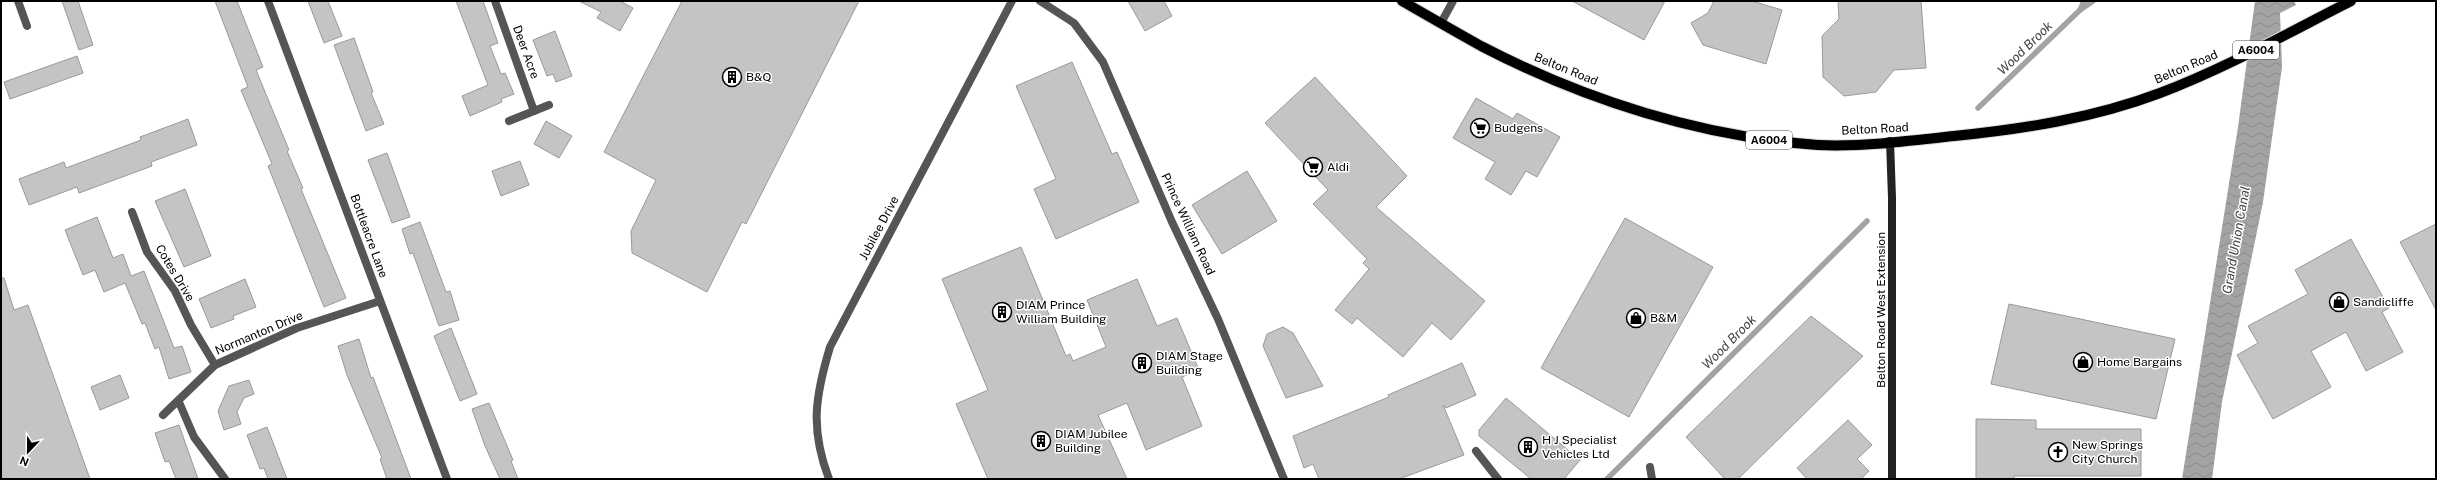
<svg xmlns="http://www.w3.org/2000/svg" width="2437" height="480" viewBox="0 0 2437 480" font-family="'Public Sans',sans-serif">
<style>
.water{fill:url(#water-waves)}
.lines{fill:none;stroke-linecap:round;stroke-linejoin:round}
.stream{stroke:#a3a3a3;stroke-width:5.5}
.building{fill:#c4c4c4;stroke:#999}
.primary-casing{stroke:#dbdbdb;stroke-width:12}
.street{stroke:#555;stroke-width:8}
.secondary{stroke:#222;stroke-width:8}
.primary{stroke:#000;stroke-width:10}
.labels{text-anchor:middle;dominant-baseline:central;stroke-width:3;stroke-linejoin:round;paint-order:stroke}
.shield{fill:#fff;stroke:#4c4c4c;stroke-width:1}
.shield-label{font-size:11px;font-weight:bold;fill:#000}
.street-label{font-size:12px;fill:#000;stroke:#fff}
.poi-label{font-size:12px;fill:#000;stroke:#fff;text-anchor:start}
.water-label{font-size:13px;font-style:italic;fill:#444;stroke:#fff}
</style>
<defs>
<pattern id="water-waves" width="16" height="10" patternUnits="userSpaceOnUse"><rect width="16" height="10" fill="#a3a3a3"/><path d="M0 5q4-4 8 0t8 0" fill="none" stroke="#8b8b8b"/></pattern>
</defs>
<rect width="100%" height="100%" fill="#fff"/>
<polygon class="water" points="2255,1 2294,1 2296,5 2280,13 2282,67 2263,202 2222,402 2212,479 2182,479 2238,127"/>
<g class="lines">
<g class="stream">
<polyline points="2080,10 2093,1"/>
<polyline points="1978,108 2080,10 2084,1"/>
<polyline points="1607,479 1867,221"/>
</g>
</g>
<g class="building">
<polygon points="62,1 78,1 93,45 79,50"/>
<polygon points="215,1 237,1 263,67 256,70 289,150 287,151 303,188 301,189 346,298 324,307 268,166 272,164 241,90 248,87"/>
<polygon points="308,1 328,1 342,36 324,43"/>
<polygon points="456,1 483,1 498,43 490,46 501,74 505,73 514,94 501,99 502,102 470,116 462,96 488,85"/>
<polygon points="579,1 620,1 633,8 620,31 597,18 601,12"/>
<polygon points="682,1 859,1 746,224 742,222 707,292 632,253 631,231 656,180 604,152"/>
<polygon points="1128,1 1164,1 1172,16 1145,31"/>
<polygon points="1572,1 1665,1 1644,40"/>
<polygon points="1714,1 1752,1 1782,10 1766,64 1703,45 1691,23 1708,13"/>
<polygon points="1838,1 1921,1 1926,68 1894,70 1876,92 1844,96 1823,77 1822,36 1839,19"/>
<polygon points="555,31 572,76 556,82 553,74 547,76 533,40"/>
<polygon points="354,38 373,92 371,93 384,124 366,131 334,45"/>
<polygon points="77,56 83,73 10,99 4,82"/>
<polygon points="1072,62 1112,154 1117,152 1139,202 1056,239 1034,189 1056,179 1016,86"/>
<polygon points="1315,77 1407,176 1376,207 1485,301 1451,340 1432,323 1403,357 1357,318 1352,324 1335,310 1369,269 1363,263 1367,259 1313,204 1328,190 1265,123"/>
<polygon points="1476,98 1513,119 1517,113 1560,137 1537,177 1526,171 1511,195 1485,179 1495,162 1453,138"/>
<polygon points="188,119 197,145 151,162 152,166 79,193 77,187 29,205 19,179 64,162 66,168 141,140 140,137"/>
<polygon points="546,121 572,136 559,158 534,144"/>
<polygon points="387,153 410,217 392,223 368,160"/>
<polygon points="520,161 529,185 501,196 492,171"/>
<polygon points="1247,171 1277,221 1222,254 1192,205"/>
<polygon points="185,189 211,256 184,267 155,201"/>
<polygon points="97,217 113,258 123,254 131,276 144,271 174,348 182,346 191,372 169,379 159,347 155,349 145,323 142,324 125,283 104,292 95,270 83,275 65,230"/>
<polygon points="1625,218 1713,267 1629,417 1541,368"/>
<polygon points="420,222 446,292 450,291 459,320 439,326 413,253 410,254 402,229"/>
<polygon points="2436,224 2436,310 2400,242"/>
<polygon points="2351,239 2389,308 2382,312 2403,352 2366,371 2346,332 2311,351 2331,387 2273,419 2237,355 2258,343 2248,326 2308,294 2295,270"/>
<polygon points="1021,247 1066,356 1070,354 1073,361 1106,347 1087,300 1137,279 1157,326 1177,318 1199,370 1182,377 1202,426 1146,450 1127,403 1098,415 1127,479 988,479 956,404 988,390 942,279"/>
<polygon points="1,278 4,278 14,310 28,305 90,479 1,479"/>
<polygon points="245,279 256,307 233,316 234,319 211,328 199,299"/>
<polygon points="2009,304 2175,339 2156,419 1991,384"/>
<polygon points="1811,316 1863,356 1738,479 1725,479 1686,437"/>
<polygon points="1283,327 1293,333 1323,386 1286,398 1263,346 1267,334"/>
<polygon points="451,328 477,394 460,401 434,336"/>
<polygon points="359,339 371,378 373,377 411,479 387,479 380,459 382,458 347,375 338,346"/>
<polygon points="1462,363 1476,395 1446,408 1443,405 1464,455 1399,479 1319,479 1313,464 1304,468 1293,436 1389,397 1388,395"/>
<polygon points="120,375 129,398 100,410 91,387"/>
<polygon points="249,380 254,394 244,398 237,412 241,424 224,430 218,411 229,386"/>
<polygon points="1506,398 1580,460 1564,479 1531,479 1479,436 1479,430"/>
<polygon points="489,403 513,460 511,461 518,479 500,479 485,446 472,409"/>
<polygon points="1976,419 2036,420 2036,429 2141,429 2141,476 2014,476 2014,479 1976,479"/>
<polygon points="1848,420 1872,445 1857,459 1869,471 1861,479 1807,479 1797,468"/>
<polygon points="179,425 198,479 176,479 169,461 165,462 155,433"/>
<polygon points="267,427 287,479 268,479 264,468 260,469 247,435"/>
</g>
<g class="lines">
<g class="primary-casing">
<path id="primary" d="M1402 1C1428 16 1454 31 1481 46 1585 100 1701 137 1818 145 1861 147 1910 141 1954 136 2024 129 2094 118 2160 93 2226 68 2288 33 2351 1"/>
</g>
<g class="street">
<polyline points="18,1 27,26"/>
<polyline points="268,1 447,479"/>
<polyline points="495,1 534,111"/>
<polyline points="1040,1 1074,23 1103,62 1172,222 1218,319 1284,479"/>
<polyline points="1441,23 1453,1"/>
<polyline points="509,121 549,105"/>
<polyline points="132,212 147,252 175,291 191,325 215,365"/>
<polyline points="179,402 194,437 225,479"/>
<polyline points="163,415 215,365 297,328 380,301"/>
<polyline points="1476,451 1498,479"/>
<polyline points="1650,467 1652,479"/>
<path d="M829 479C810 429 815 397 830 347L1012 1"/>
</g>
<polyline class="secondary" points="1890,141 1892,198 1892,479"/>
<use href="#primary" class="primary"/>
</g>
<defs>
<g id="building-ring" transform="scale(1)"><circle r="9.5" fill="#fff" stroke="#000" stroke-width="1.5"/><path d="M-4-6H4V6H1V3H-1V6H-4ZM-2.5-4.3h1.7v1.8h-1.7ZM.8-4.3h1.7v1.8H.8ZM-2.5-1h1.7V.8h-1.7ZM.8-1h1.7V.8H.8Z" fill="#000"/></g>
<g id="supermarket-ring" transform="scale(1)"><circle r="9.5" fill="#fff" stroke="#000" stroke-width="1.5"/><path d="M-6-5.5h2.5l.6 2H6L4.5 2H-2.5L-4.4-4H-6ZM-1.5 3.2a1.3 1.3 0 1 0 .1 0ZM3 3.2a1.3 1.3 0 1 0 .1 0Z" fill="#000"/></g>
<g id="shop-ring" transform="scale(1)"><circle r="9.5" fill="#fff" stroke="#000" stroke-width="1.5"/><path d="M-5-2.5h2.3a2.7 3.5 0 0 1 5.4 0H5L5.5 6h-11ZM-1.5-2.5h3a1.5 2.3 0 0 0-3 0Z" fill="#000"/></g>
<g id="church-ring" transform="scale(1)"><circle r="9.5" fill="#fff" stroke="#000" stroke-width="1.5"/><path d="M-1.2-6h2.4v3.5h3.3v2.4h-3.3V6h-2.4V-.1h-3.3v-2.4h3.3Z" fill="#000"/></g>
</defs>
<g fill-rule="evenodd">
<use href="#building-ring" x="732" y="77"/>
<use href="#supermarket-ring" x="1480" y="128"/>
<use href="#supermarket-ring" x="1313" y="167"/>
<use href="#shop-ring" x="2339" y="302"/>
<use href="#building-ring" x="1002" y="312"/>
<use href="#shop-ring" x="1636" y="318"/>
<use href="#shop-ring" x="2083" y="362"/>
<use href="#building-ring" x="1142" y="363"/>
<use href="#building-ring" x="1041" y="441"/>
<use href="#building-ring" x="1528" y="447"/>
<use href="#church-ring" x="2058" y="452"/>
</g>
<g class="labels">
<g class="shield">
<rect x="2233" y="41" width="46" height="18" rx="3"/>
<rect x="1746" y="131" width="46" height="18" rx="3"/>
</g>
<g class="shield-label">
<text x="2256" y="50">A6004</text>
<text x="1769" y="140">A6004</text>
</g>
<g class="street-label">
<text transform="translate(526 52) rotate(70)">Deer Acre</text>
<text transform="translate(2186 67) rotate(-23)">Belton Road</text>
<text transform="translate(1566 69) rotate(22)">Belton Road</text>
<text transform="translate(1875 129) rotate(-3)">Belton Road</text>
<text transform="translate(1188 224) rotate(65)">Prince William Road</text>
<text transform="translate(879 228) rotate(-62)">Jubilee Drive</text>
<text transform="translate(369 236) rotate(70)">Bottleacre Lane</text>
<text transform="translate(175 273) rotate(59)">Cotes Drive</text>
<text transform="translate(1881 310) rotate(-90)">Belton Road West Extension</text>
<text transform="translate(259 333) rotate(-23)">Normanton Drive</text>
</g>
<g class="poi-label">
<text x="746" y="77">B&amp;Q</text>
<text x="1494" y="128">Budgens</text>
<text x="1327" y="167">Aldi</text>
<text x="2353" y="302">Sandicliffe</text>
<text x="1016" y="305">DIAM Prince<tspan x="1016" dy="14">William Building</tspan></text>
<text x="1650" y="318">B&amp;M</text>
<text x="1156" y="356">DIAM Stage<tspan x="1156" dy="14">Building</tspan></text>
<text x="2097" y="362">Home Bargains</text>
<text x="1055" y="434">DIAM Jubilee<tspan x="1055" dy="14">Building</tspan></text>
<text x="1542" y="440">H J Specialist<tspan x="1542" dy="14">Vehicles Ltd</tspan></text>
<text x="2072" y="445">New Springs<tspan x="2072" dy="14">City Church</tspan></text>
</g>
<g class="water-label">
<text transform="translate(2025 48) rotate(-44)">Wood Brook</text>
<text transform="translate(2236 240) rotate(-80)">Grand Union Canal</text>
<text transform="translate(1729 342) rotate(-45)">Wood Brook</text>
</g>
</g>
<rect width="2437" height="480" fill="none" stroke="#000000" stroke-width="4"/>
<g transform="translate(28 452) rotate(202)" stroke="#ffffff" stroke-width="3" paint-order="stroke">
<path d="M0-3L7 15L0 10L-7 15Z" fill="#000000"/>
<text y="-6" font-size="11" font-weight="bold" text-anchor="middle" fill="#000000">N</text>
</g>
</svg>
